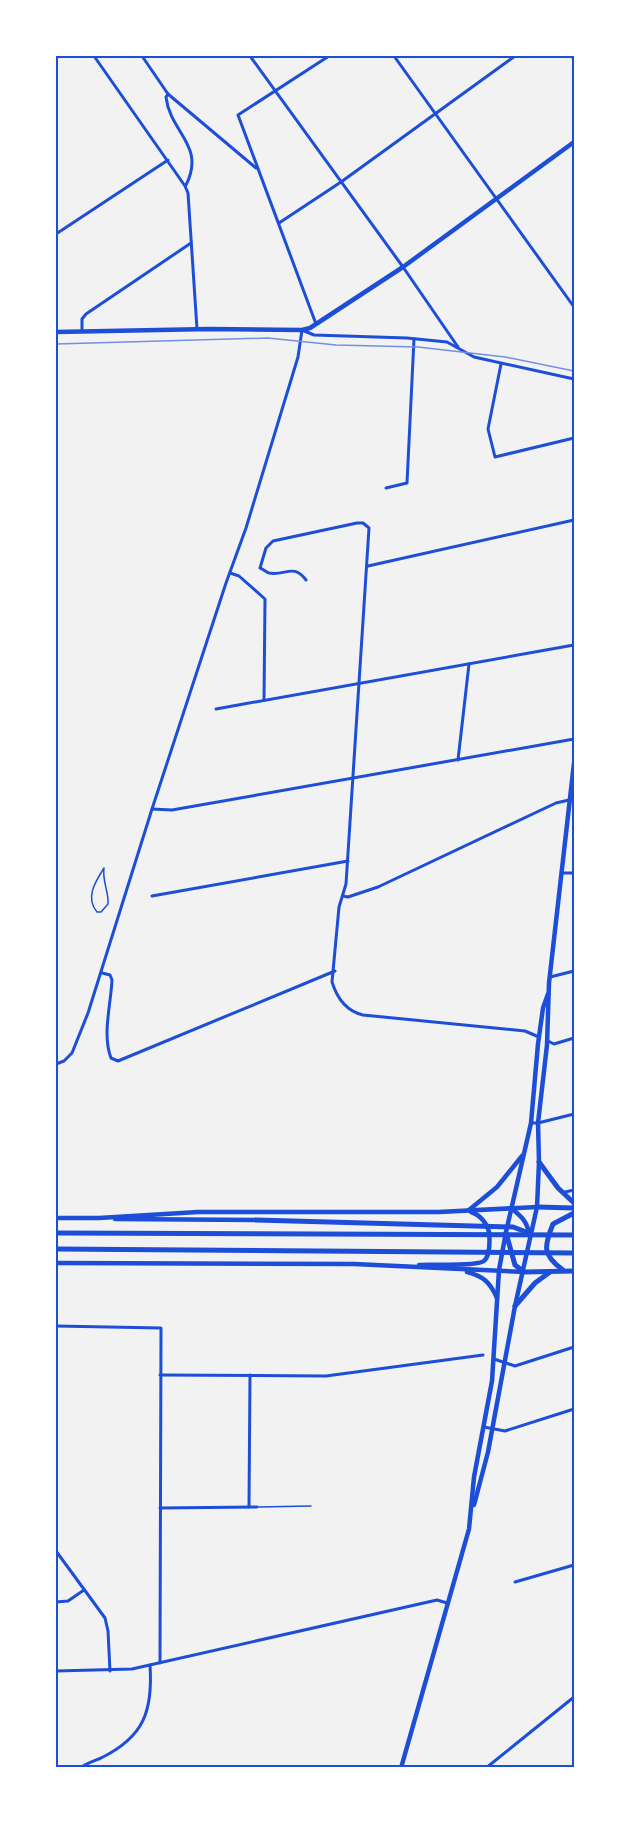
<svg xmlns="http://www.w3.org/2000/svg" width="630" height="1823" viewBox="0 0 630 1823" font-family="'Open Sans',sans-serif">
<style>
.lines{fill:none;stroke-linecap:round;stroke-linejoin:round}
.service{stroke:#1d4ed8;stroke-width:1.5}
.minor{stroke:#1d4ed8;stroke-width:3}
.secondary{stroke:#1d4ed8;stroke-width:4.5}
.trunk{stroke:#1d4ed8;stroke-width:5}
.tram{stroke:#7290e2;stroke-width:1.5}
.neatline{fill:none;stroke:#1d4ed8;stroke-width:2}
</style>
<rect width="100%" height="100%" fill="#f2f2f2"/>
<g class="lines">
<g class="service">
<path d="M104 868C102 881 109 892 108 904L101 912H97C85 898 95 882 104 868Z"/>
<polyline points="258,1507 311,1506"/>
</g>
<g class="minor">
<polyline points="94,56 185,186 188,193 197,329"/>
<polyline points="142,56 168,94"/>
<polyline points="250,56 403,267 458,347"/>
<polyline points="394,56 574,307"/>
<polyline points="572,56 574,60"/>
<path d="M186 185C206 145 170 133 166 97L168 94 256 168"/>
<polyline points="279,223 341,182 515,56"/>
<polyline points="56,234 168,160"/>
<polyline points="316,324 238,115 329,56"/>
<polyline points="82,331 82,319 86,314 191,243"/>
<polyline points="501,364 488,429 495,457 574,438"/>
<polyline points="386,488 407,483 414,339"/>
<polyline points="368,566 574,520"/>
<polyline points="230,573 239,576 265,599 264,700"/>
<path d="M306 580C293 563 286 576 269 573 266 572 263 569 260 568L266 548 273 541 357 523H363L369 528 346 884 339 907 332 982C337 998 346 1011 363 1015L525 1031 539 1037"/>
<polyline points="216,709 574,645"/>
<polyline points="458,760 469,664"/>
<polyline points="152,809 172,810 574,739"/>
<polyline points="562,873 574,873"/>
<polyline points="152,896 348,861"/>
<polyline points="343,896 348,897 378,887 556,803 569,800"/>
<path d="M102 973 110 975 112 980C111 1004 102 1035 111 1058L118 1061 335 971"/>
<polyline points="550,977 574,971"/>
<polyline points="548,1041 554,1044 574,1038"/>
<polyline points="56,1064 64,1061 72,1053 88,1013 152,809 226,583 246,528 298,357 302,330 314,335 407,338 447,342 474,357 574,379"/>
<polyline points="531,1123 538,1123 574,1114"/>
<polyline points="565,1192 574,1190"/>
<polyline points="56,1326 161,1328 160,1663"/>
<polyline points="494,1359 515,1366 574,1347"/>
<polyline points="160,1375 326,1376 483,1355"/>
<polyline points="484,1427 505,1431 574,1409"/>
<polyline points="249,1507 250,1375"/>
<polyline points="160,1508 257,1507"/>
<polyline points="56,1551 105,1618 108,1631 110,1671"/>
<polyline points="515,1582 574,1565"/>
<polyline points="56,1602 68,1601 84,1590"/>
<polyline points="56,1671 132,1669 437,1600 447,1603"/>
<path d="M80 1768C87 1763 94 1761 101 1758 144 1737 153 1711 150 1665"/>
<polyline points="486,1768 574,1697"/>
</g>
<g class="secondary">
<polyline points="56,332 209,329 302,330 310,328 403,267 574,142"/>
<path d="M511 1208C521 1216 528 1222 529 1235"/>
<polyline points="469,1210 497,1187 522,1156"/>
<polyline points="56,1218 99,1218 198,1212 439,1212 537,1207"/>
<polyline points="115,1219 256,1220"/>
<polyline points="56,1263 354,1264 524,1272"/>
<path d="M419 1265C430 1264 480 1267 485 1260 490 1254 490 1240 489 1232 487 1223 480 1215 471 1212"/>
<path d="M467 1272C483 1276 490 1282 497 1298"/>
<polyline points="474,1505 488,1452 515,1306 537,1207 539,1162 538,1123 547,1045 549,983 574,763"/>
<polyline points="401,1768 469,1529 474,1477 492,1381 499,1270 506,1232 531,1123 538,1044 543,1008 548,994"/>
</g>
<g class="trunk">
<polyline points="539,1162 558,1188 574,1203"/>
<polyline points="537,1207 574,1208"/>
<polyline points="256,1220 513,1227 529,1233"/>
<polyline points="56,1233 574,1235"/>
<polyline points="506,1233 515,1265 524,1272 574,1271"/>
<polyline points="56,1249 574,1253"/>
<path d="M563 1270C542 1255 544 1246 553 1224L574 1213"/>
<polyline points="515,1306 535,1283 550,1272"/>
</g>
<polyline class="tram" points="56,344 268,338 336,345 418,347 505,357 574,371"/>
</g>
<rect width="630" height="1823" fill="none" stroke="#ffffff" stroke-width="114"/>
<rect x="57" y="57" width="516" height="1709" class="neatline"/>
</svg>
